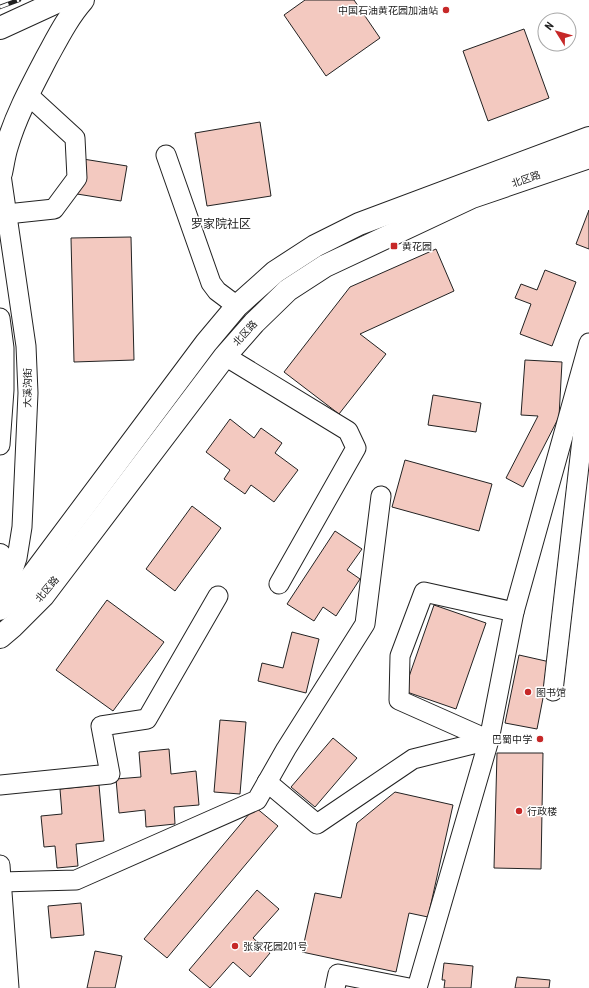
<svg xmlns="http://www.w3.org/2000/svg" width="589" height="988" viewBox="0 0 589 988" font-family="'Roboto Condensed','Noto Sans SC',sans-serif">
<style>
.building{fill:#f3c9c0;stroke:#222}
.lines{fill:none;stroke-linecap:round;stroke-linejoin:round}
.minor-casing{stroke:#222;stroke-width:21}
.major-casing{stroke:#222;stroke-width:24}
.minor{stroke:#fff;stroke-width:19}
.major{stroke:#fff;stroke-width:22}
.rail-casing{stroke:#222;stroke-width:4.5}
.rail{stroke:#fff;stroke-width:3;stroke-dasharray:9;stroke-linecap:butt}
.poi-dot{fill:#c62828;stroke:#fff;stroke-width:1.5}
.labels{text-anchor:middle;dominant-baseline:central;stroke-width:3;stroke-linejoin:round;paint-order:stroke}
.poi-label{font-size:10px;fill:#222;stroke:#fff;text-anchor:start}
.street-label{font-size:10px;fill:#222;stroke:#fff}
.quarter-label{font-size:12px;fill:#222;stroke:#fff}
</style>
<rect width="100%" height="100%" fill="#fff"/>
<g class="building">
<polygon points="305,0 354,0 380,38 326,76 284,15"/>
<polygon points="524,29 549,98 488,121 463,51"/>
<polygon points="260,122 271,196 207,206 195,133"/>
<polygon points="83,159 127,166 121,201 77,194"/>
<polygon points="589,210 589,249 576,244"/>
<polygon points="131,237 134,360 74,362 71,238"/>
<polygon points="436,249 454,291 360,334 386,354 339,414 284,372 350,287"/>
<polygon points="545,270 576,282 552,346 520,334 531,304 515,298 521,284 537,290"/>
<polygon points="525,360 562,362 559,417 523,487 506,478 538,416 521,415"/>
<polygon points="433,395 481,403 476,432 428,425"/>
<polygon points="230,419 254,438 261,428 282,443 275,453 298,470 274,502 251,485 245,494 224,479 230,470 206,452"/>
<polygon points="405,460 492,484 479,531 392,507"/>
<polygon points="192,506 221,528 175,591 146,569"/>
<polygon points="335,531 362,549 347,570 360,579 336,616 323,607 314,621 287,604"/>
<polygon points="107,600 164,642 113,711 56,670"/>
<polygon points="434,605 486,623 456,709 404,691"/>
<polygon points="292,632 319,639 306,693 258,681 262,663 283,668"/>
<polygon points="519,655 550,662 537,729 505,723"/>
<polygon points="220,720 246,722 240,794 214,792"/>
<polygon points="333,738 357,758 315,807 291,787"/>
<polygon points="169,749 171,774 196,771 199,805 174,807 175,824 146,827 145,810 119,813 116,779 141,777 139,752"/>
<polygon points="497,753 543,753 541,869 494,868"/>
<polygon points="99,785 104,841 76,844 78,866 57,868 55,846 44,847 41,816 62,814 60,789"/>
<polygon points="395,792 453,805 428,917 409,913 396,972 302,952 315,893 341,898 357,823"/>
<polygon points="255,807 278,826 167,958 144,939"/>
<polygon points="257,890 279,909 253,938 270,953 250,977 233,962 210,988 189,970"/>
<polygon points="81,903 84,935 51,938 48,906"/>
<polygon points="95,951 122,956 115,988 87,988"/>
<polygon points="444,963 473,966 471,988 444,988 445,980 442,980"/>
<polygon points="517,977 550,980 549,988 515,988"/>
</g>
<g class="lines">
<g class="minor-casing">
<g id="minor">
<polyline points="166,155 211,283 217,291 237,306"/>
<polyline points="0,168 26,346 28,393 22,527 17,558 6,591"/>
<polyline points="7,214 54,209 77,178 75,138 27,94"/>
<polyline points="0,318 4,348 4,390 0,445"/>
<polyline points="225,356 348,431 356,448 279,584"/>
<polyline points="553,691 589,379"/>
<polyline points="489,740 399,700 400,656 424,592 514,612"/>
<polyline points="267,782 317,824 413,759 489,740"/>
<polyline points="0,785 110,774 101,726 147,719 218,596"/>
<polyline points="0,865 9,988"/>
<polyline points="1,882 76,880 257,800 286,749 365,624 381,496"/>
<polyline points="335,988 338,974 409,988"/>
<polyline points="417,988 489,740 514,612 589,343"/>
</g>
</g>
<g class="major-casing">
<g id="major">
<polyline points="0,28 61,0"/>
<path d="M1 173C3 164 4 155 7 146 16 115 32 86 47 57 58 37 68 17 83 0"/>
<path d="M0 555C4 577 12 592 37 585"/>
<polyline points="0,609 23,588 206,343 237,306 275,272 315,246 359,224 589,138"/>
<polyline points="0,637 13,626 43,596 225,356 254,323 288,290 325,266 472,197 589,157"/>
</g>
</g>
<use href="#minor" class="minor"/>
<use href="#major" class="major"/>
<g class="rail-casing">
<polyline id="rail" points="0,7 19,0"/>
</g>
<use href="#rail" class="rail"/>
</g>
<g class="poi-dot">
<circle cx="446" cy="10" r="4"/>
<rect x="390" y="242" width="8" height="8" rx="2"/>
<circle cx="528" cy="692" r="4"/>
<circle cx="540" cy="739" r="4"/>
<circle cx="519" cy="811" r="4"/>
<circle cx="235" cy="946" r="4"/>
</g>
<g class="labels">
<g class="poi-label">
<text x="438" y="10" text-anchor="end">中国石油黄花园加油站</text>
<text x="402" y="246">黄花园</text>
<text x="536" y="692">图书馆</text>
<text x="532" y="739" text-anchor="end">巴蜀中学</text>
<text x="527" y="811">行政楼</text>
<text x="243" y="946">张家花园201号</text>
</g>
<g class="street-label">
<text transform="translate(526 179) rotate(-19)">北区路</text>
<text transform="translate(245 333) rotate(-48)">北区路</text>
<text transform="translate(27 388) rotate(-90)">大溪沟街</text>
<text transform="translate(47 589) rotate(-50)">北区路</text>
</g>
<g class="quarter-label">
<text x="221" y="224">罗家院社区</text>
</g>
</g>
<g transform="translate(557 32) rotate(307)"><circle r="19" fill="#ffffff" stroke="#a7a7a7"/>
<path d="M0-3L7 15L0 10L-7 15Z" fill="#c62828"/>
<text y="-6" font-size="11" font-weight="bold" text-anchor="middle" fill="#222222">N</text>
</g>
</svg>
